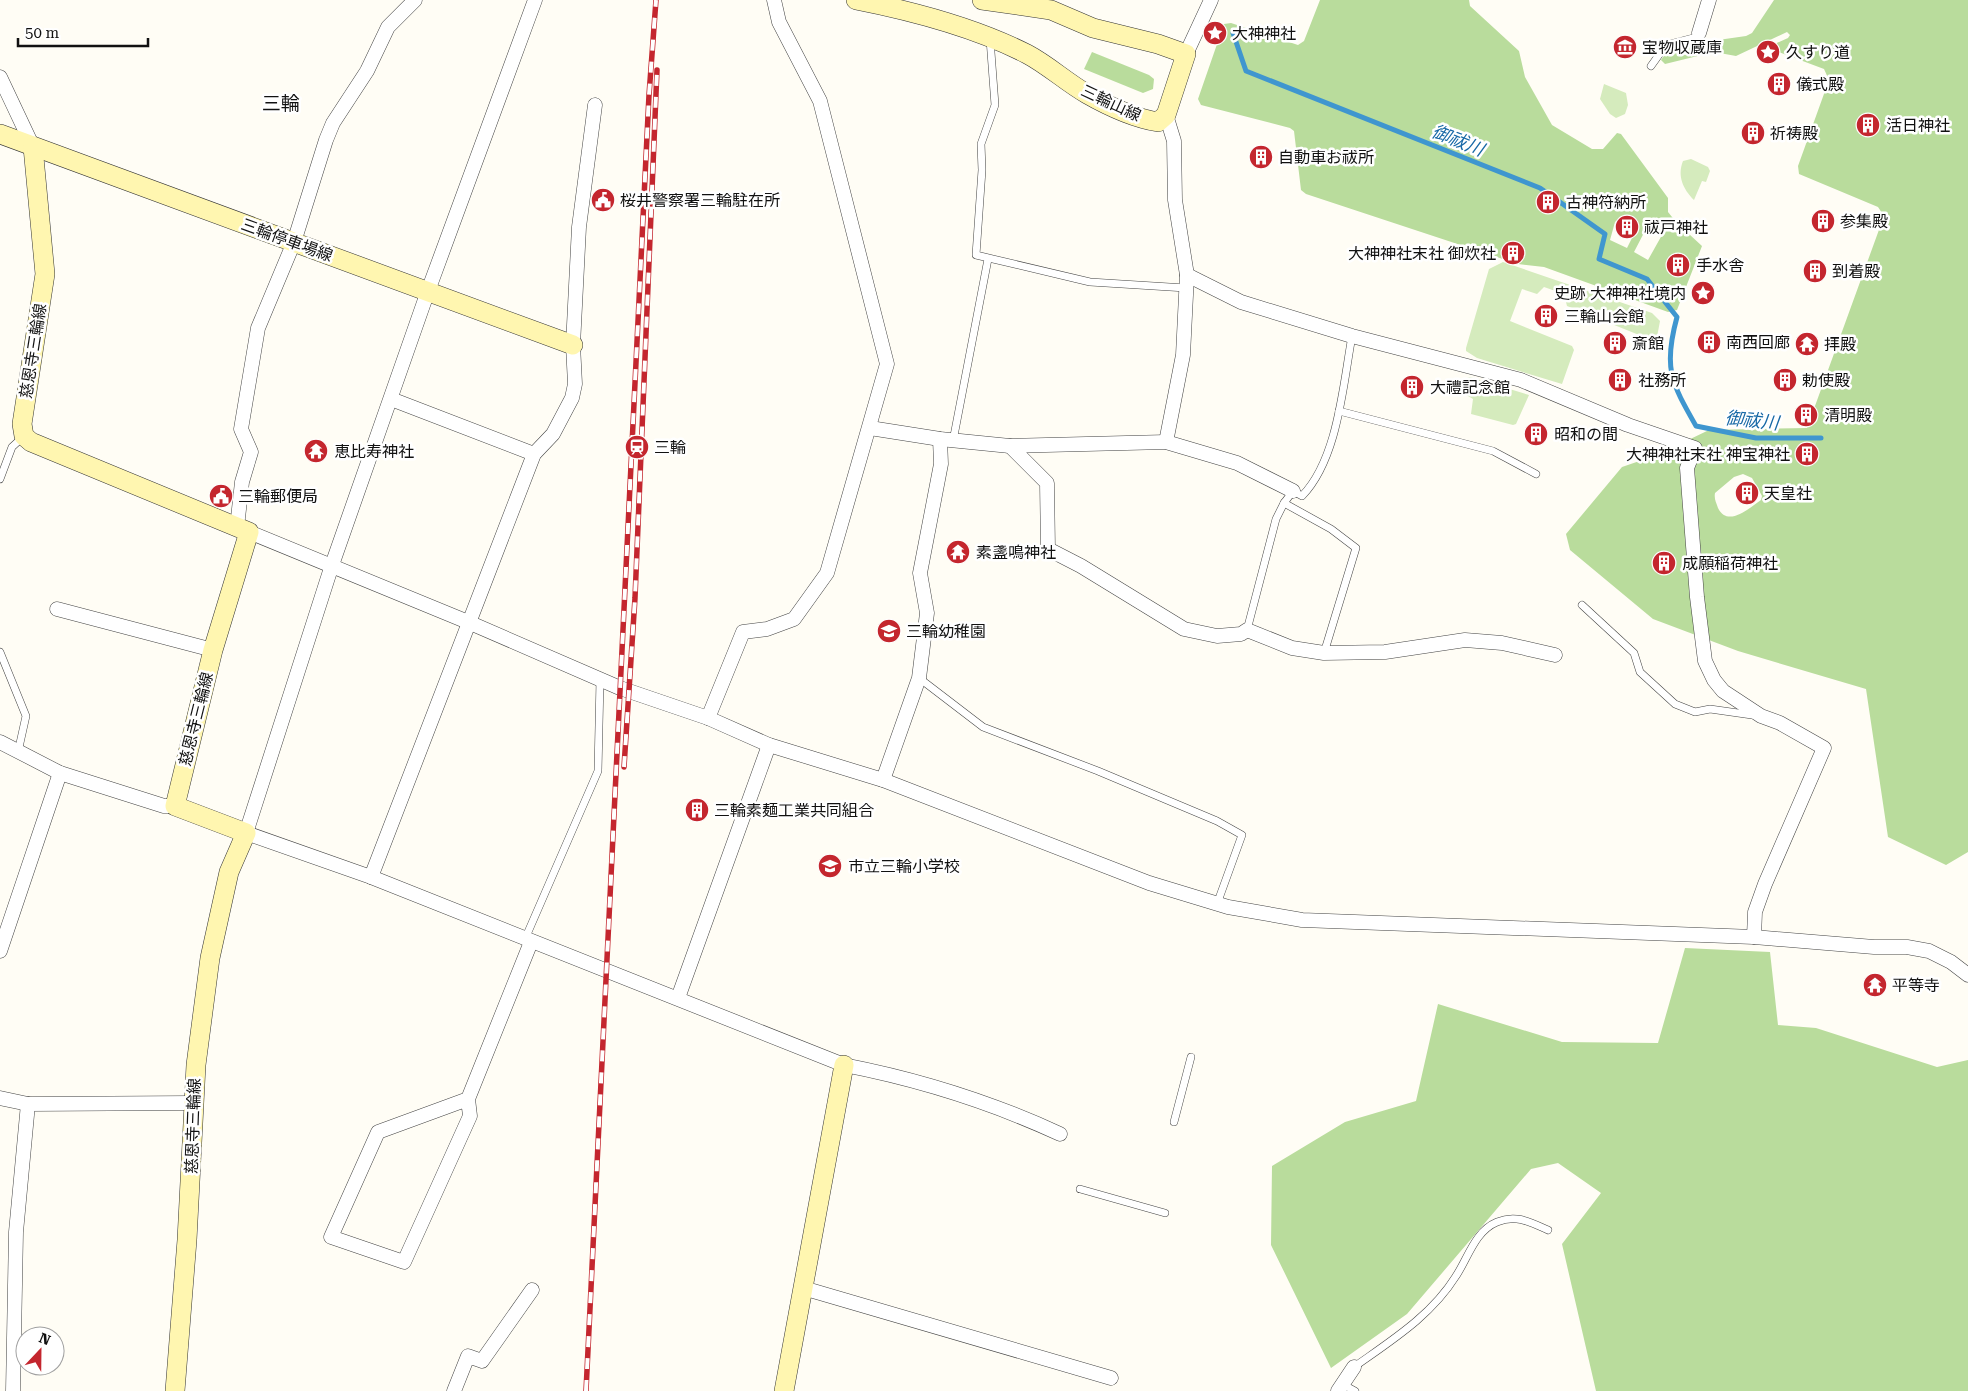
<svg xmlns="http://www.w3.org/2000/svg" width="1968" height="1391" viewBox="0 0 1968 1391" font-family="'Roboto Serif','Noto Sans JP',serif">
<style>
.green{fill:#d5ebbd}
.forest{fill:#b9dc9c;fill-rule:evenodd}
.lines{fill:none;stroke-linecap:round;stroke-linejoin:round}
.stream{stroke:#3f96cf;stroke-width:5}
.lane-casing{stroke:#444;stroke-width:8}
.street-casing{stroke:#444;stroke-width:15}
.secondary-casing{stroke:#333;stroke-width:20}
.lane{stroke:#fff;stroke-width:7}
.street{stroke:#fff;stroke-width:14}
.secondary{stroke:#fff6b0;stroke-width:19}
.rail-casing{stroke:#c4262e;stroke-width:5.5}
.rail{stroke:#fff;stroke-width:4;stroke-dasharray:11;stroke-linecap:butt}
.labels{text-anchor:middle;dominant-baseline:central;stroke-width:5;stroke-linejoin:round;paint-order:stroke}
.poi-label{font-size:16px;fill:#111;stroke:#fff;text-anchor:start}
.street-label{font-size:16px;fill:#111;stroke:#fff}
.water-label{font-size:18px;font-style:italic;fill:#1768a6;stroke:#fff}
.quarter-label{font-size:19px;fill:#111;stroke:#fff}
</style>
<rect width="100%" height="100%" fill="#fffdf5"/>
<g class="green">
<polygon points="1604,84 1626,93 1628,105 1625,114 1616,118 1610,114 1600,99"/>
<path d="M1691 159 1708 167 1710 171 1706 182 1702 181 1694 200C1683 189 1677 176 1683 161Z"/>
<polygon points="1503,262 1652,313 1660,321 1657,337 1649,339 1567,306 1564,294 1544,287 1537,294 1522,289 1510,321 1572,346 1574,350 1562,384 1477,358 1466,351 1466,348 1489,269"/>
<polygon points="1470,377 1529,395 1516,424 1513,425 1471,414 1473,399 1463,393 1467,378"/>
</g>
<g class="forest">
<path d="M1320 0H1469L1470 6 1519 51 1525 77 1552 125 1592 149H1603L1617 133 1621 134 1668 198V212L1676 222 1702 246 1677 310 1668 312 1544 267 1518 264 1306 194 1301 190 1294 131 1290 128 1201 105 1198 99 1224 24 1231 23 1298 45 1304 41ZM1622 216 1637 222 1638 226 1627 248 1610 240 1615 222ZM1651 225 1662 231V235L1648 260 1634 252 1647 227Z"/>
<path d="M1774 0H1968V852L1946 865 1888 837 1866 689 1738 651 1653 619 1570 550 1566 534 1622 467 1657 455 1709 430 1807 428 1884 216 1878 207 1799 174 1798 166 1829 80 1824 69 1771 49 1770 46 1788 38 1790 35 1787 32 1736 56 1714 52 1665 64 1661 60 1668 50 1697 43 1746 36 1752 33ZM1743 474 1752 478 1762 496 1761 500C1749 508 1728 528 1718 508 1716 502 1714 499 1715 493L1734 477Z"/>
<polygon points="1092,52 1149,75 1154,79 1153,89 1143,93 1084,69"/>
<polygon points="1685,948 1770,952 1778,1025 1816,1028 1937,1067 1968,1060 1968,1391 1596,1391 1562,1244 1601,1193 1558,1163 1531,1169 1407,1314 1331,1368 1271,1245 1272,1166 1345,1122 1416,1101 1438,1004 1562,1042 1658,1043"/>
</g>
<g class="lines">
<g class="stream">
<polyline points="1233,33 1246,71 1540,188 1605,234 1599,259 1647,279 1654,288"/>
<path d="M1665 302 1677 317C1663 368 1671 382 1696 426L1756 438H1821"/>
</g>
<g class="lane-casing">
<g id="lane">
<polyline points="990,39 995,105 981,144 982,170 976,255 1090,282 1186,288"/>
<polyline points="1651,66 1666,45 1697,37 1699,33"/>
<polyline points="1339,411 1493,451 1536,474"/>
<polyline points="953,441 988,259"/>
<polyline points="0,479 12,447 24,436"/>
<polyline points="1582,605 1634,653 1640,672 1675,704 1695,712 1710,709 1752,715"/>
<polyline points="1247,630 1276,519 1284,503"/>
<polyline points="0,652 26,716 18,752"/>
<path d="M1324 653 1356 548 1331 529 1284 503 1293 491 1302 496C1338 459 1343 385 1352 336"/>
<polyline points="919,678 983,727 1098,771 1217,821 1242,835 1217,904"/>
<polyline points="525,939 598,771 600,680"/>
<polyline points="1174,1122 1191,1057"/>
<polyline points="1080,1189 1165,1213"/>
<path d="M1354 1367C1392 1340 1431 1316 1456 1276 1468 1258 1475 1231 1497 1222 1516 1214 1530 1222 1548 1230"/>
<polyline points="1342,1384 1355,1391"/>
</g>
</g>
<g class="street-casing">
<g id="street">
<path d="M535 0 428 291 332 565 246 833 371 877 844 1065C916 1079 993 1103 1060 1134"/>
<polyline points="1699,33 1709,0"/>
<polyline points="1186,54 1211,0"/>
<polyline points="0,77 33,147"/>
<polyline points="1187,275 1241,302 1352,336 1521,380 1628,425 1695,448 1687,468 1697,597 1705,661 1714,680 1723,691 1761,716 1780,723 1824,748 1765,884 1755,912 1754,937"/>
<polyline points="391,399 534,454"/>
<polyline points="870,428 940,439 1010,446 1166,442 1237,463 1293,491"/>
<polyline points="1166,442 1183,355 1187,275 1175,200 1174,141 1166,115"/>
<polyline points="1010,446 1047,483 1048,549 1081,566 1184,629 1217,636 1241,634 1247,630 1292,648 1324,653 1385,652 1465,640 1502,643 1555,655"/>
<polyline points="237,527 242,482 251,452 241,429 258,328 294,242 326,140 333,123 367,71 388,27 415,0"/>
<polyline points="249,532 468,622 620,688 708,718 769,745 883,780 1149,883 1228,907 1302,920 1754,937 1874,947 1907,947 1929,951 1951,962 1968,975"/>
<polyline points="57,609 213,650"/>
<polyline points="708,718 743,632 767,629 794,619 827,573 887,364 820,101 779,22 774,0"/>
<polyline points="0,742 60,773 164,806 175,806"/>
<polyline points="883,780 919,678 927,613 920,573 941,464 940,439"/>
<polyline points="371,877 534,454 553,434 572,398 575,384 573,345 579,227 595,105"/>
<polyline points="0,951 60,773"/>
<polyline points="678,998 769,745"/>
<polyline points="0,1098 28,1104 193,1103"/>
<polyline points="468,1099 378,1132 331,1237 404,1262 470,1116 468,1099 531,942"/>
<polyline points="803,1288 1111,1378"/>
<polyline points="13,1391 16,1232 28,1104"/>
<polyline points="454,1391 468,1356 482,1361 532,1290"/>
<polyline points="1338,1391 1354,1367"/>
</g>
</g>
<g class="secondary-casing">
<g id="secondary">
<path d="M856 0C912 11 976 28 1027 54 1048 65 1066 82 1087 94 1108 106 1134 118 1158 122L1166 115 1186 54 1158 44 1093 28 1051 10 982 0"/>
<polyline points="0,134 573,345"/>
<polyline points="33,147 45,274 22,424 24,436 31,442 249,532 213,650 175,806 246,833 229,872 210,958 196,1065 187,1240 175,1391"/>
<polyline points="784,1391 844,1065"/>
</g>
</g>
<use href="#lane" class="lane"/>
<use href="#street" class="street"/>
<use href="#secondary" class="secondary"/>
<g class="rail-casing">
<g id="rail">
<polyline points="624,767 635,598 657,70"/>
<polyline points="586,1391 649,95 656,0"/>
</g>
</g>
<use href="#rail" class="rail"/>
</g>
<defs>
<g id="sight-disc" transform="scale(1.25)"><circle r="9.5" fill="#c4262e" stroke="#fff"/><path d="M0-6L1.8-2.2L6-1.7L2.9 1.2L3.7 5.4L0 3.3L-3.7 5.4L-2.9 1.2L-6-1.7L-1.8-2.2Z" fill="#fff"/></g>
<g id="museum-disc" transform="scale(1.25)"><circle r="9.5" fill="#c4262e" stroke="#fff"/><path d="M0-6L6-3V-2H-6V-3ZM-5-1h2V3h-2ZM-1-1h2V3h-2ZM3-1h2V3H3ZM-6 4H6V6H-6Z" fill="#fff"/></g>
<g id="building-disc" transform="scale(1.25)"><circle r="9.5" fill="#c4262e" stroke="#fff"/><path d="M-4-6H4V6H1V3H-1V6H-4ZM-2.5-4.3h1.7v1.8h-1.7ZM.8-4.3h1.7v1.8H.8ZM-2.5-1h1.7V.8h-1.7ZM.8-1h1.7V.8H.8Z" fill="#fff"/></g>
<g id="civic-disc" transform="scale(1.25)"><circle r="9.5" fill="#c4262e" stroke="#fff"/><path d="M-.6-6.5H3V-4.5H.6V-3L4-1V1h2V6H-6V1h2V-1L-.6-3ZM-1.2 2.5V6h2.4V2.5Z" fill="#fff"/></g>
<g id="temple-disc" transform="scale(1.25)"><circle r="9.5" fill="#c4262e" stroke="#fff"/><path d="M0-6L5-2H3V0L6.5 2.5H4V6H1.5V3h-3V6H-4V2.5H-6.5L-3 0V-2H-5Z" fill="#fff"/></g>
<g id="station-disc" transform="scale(1.25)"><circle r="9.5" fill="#c4262e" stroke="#fff"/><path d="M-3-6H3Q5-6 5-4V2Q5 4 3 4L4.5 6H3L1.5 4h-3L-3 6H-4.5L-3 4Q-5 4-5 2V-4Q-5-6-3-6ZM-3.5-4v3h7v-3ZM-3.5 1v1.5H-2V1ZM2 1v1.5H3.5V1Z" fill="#fff"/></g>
<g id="school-disc" transform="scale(1.25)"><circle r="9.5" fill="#c4262e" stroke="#fff"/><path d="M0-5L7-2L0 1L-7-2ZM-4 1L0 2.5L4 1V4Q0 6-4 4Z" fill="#fff"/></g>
</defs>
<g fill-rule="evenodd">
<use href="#sight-disc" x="1215" y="33"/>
<use href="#museum-disc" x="1625" y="47"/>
<use href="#sight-disc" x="1768" y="52"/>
<use href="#building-disc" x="1779" y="84"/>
<use href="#building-disc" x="1868" y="125"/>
<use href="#building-disc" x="1753" y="133"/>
<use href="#building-disc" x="1261" y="157"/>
<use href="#civic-disc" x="603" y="200"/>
<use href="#building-disc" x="1548" y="202"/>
<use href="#building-disc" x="1823" y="221"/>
<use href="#building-disc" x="1627" y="227"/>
<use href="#building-disc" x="1513" y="253"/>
<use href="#building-disc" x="1678" y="265"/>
<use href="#building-disc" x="1815" y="271"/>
<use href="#sight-disc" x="1703" y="293"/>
<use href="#building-disc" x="1546" y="316"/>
<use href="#building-disc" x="1709" y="342"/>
<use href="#building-disc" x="1615" y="343"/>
<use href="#temple-disc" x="1807" y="344"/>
<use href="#building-disc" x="1620" y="380"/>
<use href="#building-disc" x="1785" y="380"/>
<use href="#building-disc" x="1412" y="387"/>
<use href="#building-disc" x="1806" y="415"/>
<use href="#building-disc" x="1536" y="434"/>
<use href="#station-disc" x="637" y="447"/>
<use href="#temple-disc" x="316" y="451"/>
<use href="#building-disc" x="1807" y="454"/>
<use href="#building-disc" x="1747" y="493"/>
<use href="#civic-disc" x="221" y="496"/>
<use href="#temple-disc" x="958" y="552"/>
<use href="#building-disc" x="1664" y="563"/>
<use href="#school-disc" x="889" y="631"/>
<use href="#building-disc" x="697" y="810"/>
<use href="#school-disc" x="830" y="866"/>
<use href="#temple-disc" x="1875" y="985"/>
</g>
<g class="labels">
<g class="poi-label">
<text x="1232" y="33">大神神社</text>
<text x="1642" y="47">宝物収蔵庫</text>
<text x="1786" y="52">久すり道</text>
<text x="1796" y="84">儀式殿</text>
<text x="1886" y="125">活日神社</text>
<text x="1770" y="133">祈祷殿</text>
<text x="1278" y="157">自動車お祓所</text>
<text x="620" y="200">桜井警察署三輪駐在所</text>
<text x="1566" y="202">古神符納所</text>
<text x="1840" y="221">参集殿</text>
<text x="1644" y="227">祓戸神社</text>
<text x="1496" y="253" text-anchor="end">大神神社末社 御炊社</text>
<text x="1696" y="265">手水舎</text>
<text x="1832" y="271">到着殿</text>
<text x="1686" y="293" text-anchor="end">史跡 大神神社境内</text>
<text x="1564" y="316">三輪山会館</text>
<text x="1726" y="342">南西回廊</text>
<text x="1632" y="343">斎館</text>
<text x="1824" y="344">拝殿</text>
<text x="1638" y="380">社務所</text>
<text x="1802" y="380">勅使殿</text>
<text x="1430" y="387">大禮記念館</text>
<text x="1824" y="415">清明殿</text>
<text x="1554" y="434">昭和の間</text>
<text x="654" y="447">三輪</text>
<text x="334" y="451">恵比寿神社</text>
<text x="1790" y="454" text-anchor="end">大神神社末社 神宝神社</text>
<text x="1764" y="493">天皇社</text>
<text x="238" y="496">三輪郵便局</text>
<text x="976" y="552">素盞鳴神社</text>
<text x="1682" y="563">成願稲荷神社</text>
<text x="906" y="631">三輪幼稚園</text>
<text x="714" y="810">三輪素麺工業共同組合</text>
<text x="848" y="866">市立三輪小学校</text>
<text x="1892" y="985">平等寺</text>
</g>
<g class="street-label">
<text transform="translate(1111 103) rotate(25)">三輪山線</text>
<text transform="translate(287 240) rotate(20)">三輪停車場線</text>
<text transform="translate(33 351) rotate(-81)">慈恩寺三輪線</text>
<text transform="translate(196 719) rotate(-76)">慈恩寺三輪線</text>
<text transform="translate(193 1126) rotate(-88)">慈恩寺三輪線</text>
</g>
<g class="water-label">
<text transform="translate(1458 140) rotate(22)">御祓川</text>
<text transform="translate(1752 420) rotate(6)">御祓川</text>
</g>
<g class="quarter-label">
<text x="281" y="103">三輪</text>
</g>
</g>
<g transform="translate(40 1351) rotate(22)"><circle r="24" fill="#ffffff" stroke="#a0a0a0"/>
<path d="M0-4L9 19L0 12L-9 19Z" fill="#c4262e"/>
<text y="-8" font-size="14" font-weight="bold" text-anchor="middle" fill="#111111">N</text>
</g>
<path d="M18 38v8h130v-8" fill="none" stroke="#111111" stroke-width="2.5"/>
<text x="25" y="38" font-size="15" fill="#111111" stroke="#ffffff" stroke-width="4" paint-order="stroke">50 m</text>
</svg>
